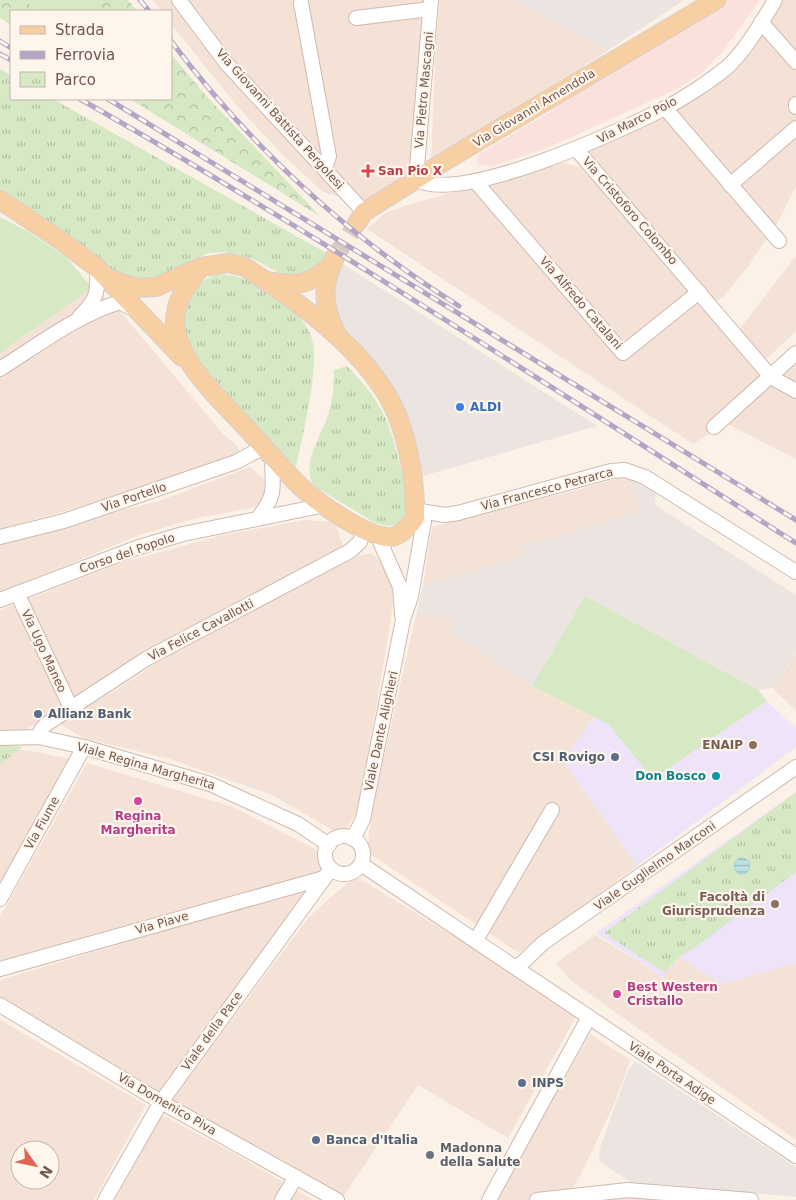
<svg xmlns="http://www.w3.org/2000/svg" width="796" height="1200" viewBox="0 0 796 1200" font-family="'DejaVu Sans',sans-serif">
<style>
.residential{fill:#f3e2d5;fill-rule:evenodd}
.commercial{fill:#fbe1db}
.industrial{fill:#ece4e0}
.education{fill:#eee3f8}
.green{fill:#d7e8c5}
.forest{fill:url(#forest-crowns)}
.park{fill:url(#park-tufts)}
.water{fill:url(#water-rules);stroke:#a2d2d5}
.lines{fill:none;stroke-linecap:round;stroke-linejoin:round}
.major-tunnel{stroke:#d9cac0;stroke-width:18;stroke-dasharray:18 9;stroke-linecap:butt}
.minor-casing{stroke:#cfbab0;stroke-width:16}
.major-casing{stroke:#d8d0cd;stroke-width:20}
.minor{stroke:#fff;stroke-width:14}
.major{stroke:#f7cfa2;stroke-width:18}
.rail-casing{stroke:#b3a5c5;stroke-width:5}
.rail{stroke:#fef6ec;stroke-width:3;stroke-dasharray:9;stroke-linecap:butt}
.health-dot{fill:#e0444e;stroke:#fef6ec;stroke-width:2}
.shop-dot{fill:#3f7fe0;stroke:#fef6ec;stroke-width:2}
.service-dot{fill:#5c6f8a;stroke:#fef6ec;stroke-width:2}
.education-dot{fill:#8d6e63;stroke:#fef6ec;stroke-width:2}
.culture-dot{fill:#0f9aa8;stroke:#fef6ec;stroke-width:2}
.hotel-dot{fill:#d1479c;stroke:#fef6ec;stroke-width:2}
.worship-dot{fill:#6b7280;stroke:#fef6ec;stroke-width:2}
.labels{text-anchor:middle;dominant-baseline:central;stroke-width:4.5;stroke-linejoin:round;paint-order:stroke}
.street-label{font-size:12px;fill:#74564c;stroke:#fef6ec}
.health-label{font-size:12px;font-weight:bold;fill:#be3a42;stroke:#fef6ec;text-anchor:start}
.shop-label{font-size:12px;font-weight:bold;fill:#366cbe;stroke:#fef6ec;text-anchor:start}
.service-label{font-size:12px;font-weight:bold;fill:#4e5e75;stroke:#fef6ec;text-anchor:start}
.education-label{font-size:12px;font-weight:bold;fill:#785e54;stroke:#fef6ec;text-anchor:end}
.culture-label{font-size:12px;font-weight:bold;fill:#0d838f;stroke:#fef6ec;text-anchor:end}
.hotel-label{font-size:12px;font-weight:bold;fill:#b23c85;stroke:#fef6ec}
.worship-label{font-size:12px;font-weight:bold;fill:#5b616d;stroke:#fef6ec;text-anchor:start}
</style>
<defs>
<pattern id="forest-crowns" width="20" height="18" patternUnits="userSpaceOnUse" patternTransform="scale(1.25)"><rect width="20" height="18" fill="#d7e8c5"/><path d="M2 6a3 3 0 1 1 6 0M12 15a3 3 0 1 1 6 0" fill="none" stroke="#b3bfa2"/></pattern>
<pattern id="park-tufts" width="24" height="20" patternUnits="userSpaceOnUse" patternTransform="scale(1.25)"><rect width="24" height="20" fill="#d7e8c5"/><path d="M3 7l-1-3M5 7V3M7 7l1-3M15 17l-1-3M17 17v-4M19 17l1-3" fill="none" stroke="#b3bfa2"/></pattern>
<pattern id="water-rules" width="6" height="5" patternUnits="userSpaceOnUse" patternTransform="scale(1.25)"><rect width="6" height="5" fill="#bce2e4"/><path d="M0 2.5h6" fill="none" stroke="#9dbabb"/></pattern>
</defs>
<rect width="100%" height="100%" fill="#fbf1e6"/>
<g class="residential">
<polygon points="153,0 425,0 421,40 415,175 365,204 323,192 282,154 238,107 171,24 171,11 162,11"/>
<polygon points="440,0 514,0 607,51 538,97 431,162 436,41"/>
<polygon points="776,0 796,0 796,186 777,223 750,264 723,297 712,303 586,147 709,85"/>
<polygon points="563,163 580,167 775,384 796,396 796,459 726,423 693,444 367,229 385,213 414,203"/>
<polygon points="796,256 796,331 764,361 738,331"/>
<polygon points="92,288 114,304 223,434 235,444 241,454 155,486 0,529 0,353"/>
<polygon points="796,353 796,383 780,374"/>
<polygon points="250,467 263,478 268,489 263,506 197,518 139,535 0,593 0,541 159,501"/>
<polygon points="629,475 640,511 524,556 423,585 432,527 581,489"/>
<polygon points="305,520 335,522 343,546 164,645 62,712 17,733 0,732 0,610 121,563 219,536"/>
<polygon points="372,553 385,568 394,585 391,619 358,812 341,835 272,795 170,759 83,738 60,724 82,709 110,694 167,656 297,587 358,556"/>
<polygon points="416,616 454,617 449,631 532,686 594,717 563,761 637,866 519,953 367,852 372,809"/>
<polygon points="796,654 796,710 773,689"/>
<polygon points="0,748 30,751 71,759 0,891"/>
<polygon points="87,763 233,807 321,852 322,873 0,967 0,917"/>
<polygon points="355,876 534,985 577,1015 508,1138 418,1085 343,1197 316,1184 171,1101 309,917"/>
<polygon points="307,889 159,1095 0,999 0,980"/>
<polygon points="595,935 663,977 679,957 722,984 796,963 796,1140 570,980 556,963"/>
<path d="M0 1020 146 1105 94 1200H0ZM20 1150H50V1180H20Z"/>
<polygon points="590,1034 630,1060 615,1102 580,1176 566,1200 496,1200"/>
<polygon points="162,1115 237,1155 313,1200 115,1200"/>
<polygon points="608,1196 667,1200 587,1200"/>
</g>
<polygon class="commercial" points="722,0 760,0 724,50 700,74 677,89 547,148 493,166 479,165 476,162 478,155 548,113 689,19"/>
<g class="industrial">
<polygon points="514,0 684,0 607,51"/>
<polygon points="343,264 597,426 419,477 407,424 333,318 332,286"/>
<polygon points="629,475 656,490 655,505 796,595 796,653 773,688 758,690 585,596 532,686 449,631 453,617 416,616 423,585 524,556 521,547 639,511"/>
<polygon points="635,1061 796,1167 796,1197 632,1183 599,1161 600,1148 627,1073"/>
</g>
<g class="education">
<polygon points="767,701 796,729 796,747 637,866 563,761 594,717 608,724 653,779"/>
<polygon points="796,792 796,963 722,984 679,957 663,978 596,933"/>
</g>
<g class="green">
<polygon points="24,0 88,0 95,11 38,11"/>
<polygon points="0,217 27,231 66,257 92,288 0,353"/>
<polygon points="585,596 758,690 767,701 653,779 608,724 532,686"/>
</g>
<g class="forest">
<polygon points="0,0 24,0 38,11 11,11 11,25 0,18"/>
<polygon points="88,0 128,0 137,11 95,11"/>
<polygon points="171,54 208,98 321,217 130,99 171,99"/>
</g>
<g class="park">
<polygon points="0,69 11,75 11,99 53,99 330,255 313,275 287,277 251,258 224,252 208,253 161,277 146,279 128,277 105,267 0,195"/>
<path d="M216 274C243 275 257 283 278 299 292 310 307 321 312 339 320 369 302 435 296 468 270 441 245 414 221 386 210 373 197 361 189 346 174 318 187 286 216 274Z"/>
<path d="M347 366C361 381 375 396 384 415 392 429 412 502 405 515 399 528 387 527 375 523L314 486C300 462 323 435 329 412 333 398 334 385 334 370Z"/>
<polygon points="0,745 23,747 0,764"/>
<polygon points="796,792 796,872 694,948 678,957 665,973 604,933"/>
</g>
<circle class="water" cx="742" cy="866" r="8"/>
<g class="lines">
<polyline class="major-tunnel" points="335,257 357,223"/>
<g class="minor-casing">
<g id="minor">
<polyline points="179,0 227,64 364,212"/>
<path d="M431 0 416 179C458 206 620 131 663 109 683 99 709 82 726 68 743 54 764 19 775 0"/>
<polyline points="301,3 329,156 325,168"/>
<polyline points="356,18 430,9"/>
<polyline points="761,22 796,62"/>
<polyline points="796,104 796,107"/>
<polyline points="665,108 779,241"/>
<polyline points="577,150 771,377 796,391"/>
<polyline points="475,181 623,353 699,292"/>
<polyline points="730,185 796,128"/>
<path d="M80 316C98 299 98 291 97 268"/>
<path d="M0 369C38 345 77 315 120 302L135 310"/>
<polyline points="714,427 796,353"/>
<polyline points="420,511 445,515 458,513 611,471 625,470 645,477 796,572"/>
<path d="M258 518C278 493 272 487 272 457"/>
<polyline points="0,537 64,521 236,462 264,447"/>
<polyline points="378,537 400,587 402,615"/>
<polyline points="17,593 71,708"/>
<polyline points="0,600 136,548 183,534 325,505"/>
<polyline points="39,737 41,730 45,725 146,659 350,551 360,542 364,529"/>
<polyline points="0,738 39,737 84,747 210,784 298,824 329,845"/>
<circle cx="344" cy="855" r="19"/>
<polyline points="353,839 363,819 403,620 411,596 424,521 417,505"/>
<polyline points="361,864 796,1156"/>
<polyline points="0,899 84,747"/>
<polyline points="476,940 552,810"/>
<polyline points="517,968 543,943 796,767"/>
<polyline points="0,969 324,878"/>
<polyline points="0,1005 161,1102 337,1200"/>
<polyline points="105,1200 161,1102 331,869"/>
<polyline points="282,1200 296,1177"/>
<polyline points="489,1200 589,1017"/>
<polyline points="537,1200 628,1190 751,1200"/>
</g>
</g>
<g class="major-casing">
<g id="major">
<polyline points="0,200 63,242 97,268 182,357"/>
<polyline points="357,223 364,212 450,158 716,0"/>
<path d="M335 257C322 285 322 305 336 332"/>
<path d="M228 263 245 267C295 300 351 339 384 390 406 423 416 479 415 518 409 526 399 538 389 537 366 537 318 503 301 487 284 471 268 452 252 434 227 406 177 363 175 324 174 300 188 285 201 267Z"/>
<polyline points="110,279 137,288 156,287 199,268"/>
<path d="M268 281C302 287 306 285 332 265"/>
</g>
</g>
<use href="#minor" class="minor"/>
<use href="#major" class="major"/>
<g class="rail-casing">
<g id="rail">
<polyline points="140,0 149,11"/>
<polyline points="0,41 11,48"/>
<path d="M171 41C251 147 347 236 459 306"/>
<polyline points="0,54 11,60"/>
<path d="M80 99C324 238 559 393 796 543"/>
<polyline points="108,99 796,520"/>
</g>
</g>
<use href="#rail" class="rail"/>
</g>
<path class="health-dot" d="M365.5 163.5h5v5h5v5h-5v5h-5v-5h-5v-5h5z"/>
<circle class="shop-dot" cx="460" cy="407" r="5"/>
<g class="service-dot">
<circle cx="38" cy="714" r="5"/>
<circle cx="615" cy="757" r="5"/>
<circle cx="522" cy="1083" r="5"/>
<circle cx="316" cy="1140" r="5"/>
</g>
<g class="education-dot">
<circle cx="753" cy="745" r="5"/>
<circle cx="775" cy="904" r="5"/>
</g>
<circle class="culture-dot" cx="716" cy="776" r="5"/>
<g class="hotel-dot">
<circle cx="138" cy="801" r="5"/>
<circle cx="617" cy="994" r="5"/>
</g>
<circle class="worship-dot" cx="430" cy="1155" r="5"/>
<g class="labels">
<g class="street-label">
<text transform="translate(424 90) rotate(-85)">Via Pietro Mascagni</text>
<text transform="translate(534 108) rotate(-31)">Via Giovanni Amendola</text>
<text transform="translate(280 119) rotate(48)">Via Giovanni Battista Pergolesi</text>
<text transform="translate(637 120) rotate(-27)">Via Marco Polo</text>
<text transform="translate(630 211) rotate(49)">Via Cristoforo Colombo</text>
<text transform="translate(581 303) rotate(49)">Via Alfredo Catalani</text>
<text transform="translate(547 489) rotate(-15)">Via Francesco Petrarca</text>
<text transform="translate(134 497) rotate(-19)">Via Portello</text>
<text transform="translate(127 553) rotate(-19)">Corso del Popolo</text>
<text transform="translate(201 630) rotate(-28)">Via Felice Cavallotti</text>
<text transform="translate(44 651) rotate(65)">Via Ugo Maneo</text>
<text transform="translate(381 731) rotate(-78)">Viale Dante Alighieri</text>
<text transform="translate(146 766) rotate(16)">Viale Regina Margherita</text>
<text transform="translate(42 823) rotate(-61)">Via Fiume</text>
<text transform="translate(655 866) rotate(-35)">Viale Guglielmo Marconi</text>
<text transform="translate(162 923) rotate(-16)">Via Piave</text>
<text transform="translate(212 1031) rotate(-54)">Viale della Pace</text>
<text transform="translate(672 1073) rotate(34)">Viale Porta Adige</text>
<text transform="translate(167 1104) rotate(30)">Via Domenico Piva</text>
</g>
<g class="health-label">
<text x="378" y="171">San Pio X</text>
</g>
<g class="shop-label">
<text x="470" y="407">ALDI</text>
</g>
<g class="service-label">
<text x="48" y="714">Allianz Bank</text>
<text x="605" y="757" text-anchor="end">CSI Rovigo</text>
<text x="532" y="1083">INPS</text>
<text x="326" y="1140">Banca d'Italia</text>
</g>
<g class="education-label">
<text x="743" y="745">ENAIP</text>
<text x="765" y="897">Facoltà di<tspan x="765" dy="14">Giurisprudenza</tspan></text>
</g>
<g class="culture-label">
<text x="706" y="776">Don Bosco</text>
</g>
<g class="hotel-label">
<text x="138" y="816">Regina<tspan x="138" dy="14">Margherita</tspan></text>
<text x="627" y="987" text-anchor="start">Best Western<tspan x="627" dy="14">Cristallo</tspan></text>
</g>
<g class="worship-label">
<text x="440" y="1148">Madonna<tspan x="440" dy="14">della Salute</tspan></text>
</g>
</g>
<rect x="10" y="10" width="162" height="90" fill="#fef6ec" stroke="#c7b6ac"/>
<rect x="20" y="26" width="25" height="8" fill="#f7cfa2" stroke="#c7b6ac"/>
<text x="55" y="35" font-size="15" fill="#74564c">Strada</text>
<rect x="20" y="51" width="25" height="8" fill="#b3a5c5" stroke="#c7b6ac"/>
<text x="55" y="60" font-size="15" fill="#74564c">Ferrovia</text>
<rect x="20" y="72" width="25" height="15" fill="url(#park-tufts)" stroke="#c7b6ac"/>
<text x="55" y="85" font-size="15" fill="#74564c">Parco</text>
<g transform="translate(35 1165) rotate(123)"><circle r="24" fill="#fef6ec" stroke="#c7b6ac"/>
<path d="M0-4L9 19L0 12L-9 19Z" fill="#df6452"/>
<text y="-8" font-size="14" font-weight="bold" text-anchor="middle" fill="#74564c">N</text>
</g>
</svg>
